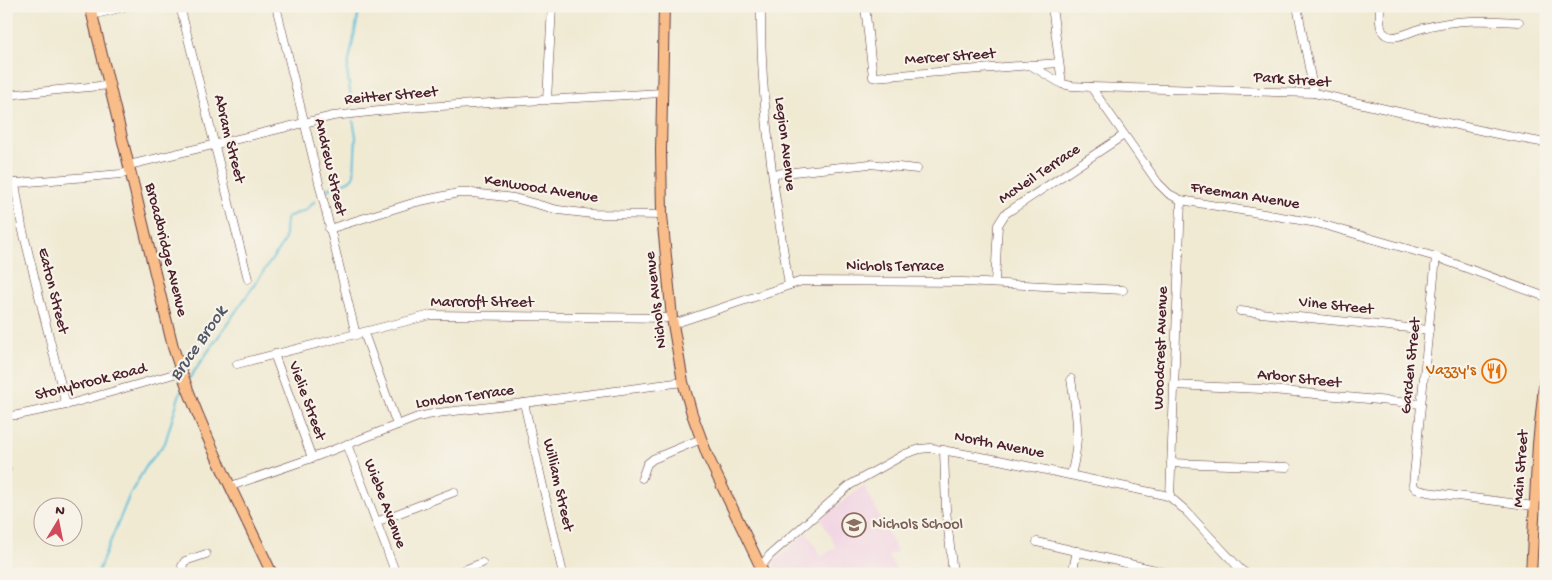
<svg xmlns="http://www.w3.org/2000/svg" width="1552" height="580" viewBox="0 0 1552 580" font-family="'Gochi Hand',sans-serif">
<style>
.built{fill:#f1d0e3}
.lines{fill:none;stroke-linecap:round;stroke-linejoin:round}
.stream{stroke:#5abed8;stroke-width:2}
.minor-casing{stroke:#633d44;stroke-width:9}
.major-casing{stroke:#633d44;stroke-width:12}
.minor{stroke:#fff;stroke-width:8}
.major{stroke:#f8bd88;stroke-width:10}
.labels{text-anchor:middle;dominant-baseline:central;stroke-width:4.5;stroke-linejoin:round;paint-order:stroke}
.street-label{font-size:16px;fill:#4a1f2b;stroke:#f7f3e8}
.food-label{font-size:16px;fill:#c56008;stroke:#f7f3e8;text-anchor:end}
.education-label{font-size:16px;fill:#785e54;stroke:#f7f3e8;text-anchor:start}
.water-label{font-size:18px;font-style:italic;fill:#505768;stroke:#f7f3e8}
</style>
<rect width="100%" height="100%" fill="#f7f3e8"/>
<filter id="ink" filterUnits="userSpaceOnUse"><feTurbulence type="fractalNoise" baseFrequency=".02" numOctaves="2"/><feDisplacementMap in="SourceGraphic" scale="10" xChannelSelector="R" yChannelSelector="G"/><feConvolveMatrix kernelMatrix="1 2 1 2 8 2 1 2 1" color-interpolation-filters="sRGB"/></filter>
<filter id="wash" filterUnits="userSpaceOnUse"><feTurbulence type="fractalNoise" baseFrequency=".0096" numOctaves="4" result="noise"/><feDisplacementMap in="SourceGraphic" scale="20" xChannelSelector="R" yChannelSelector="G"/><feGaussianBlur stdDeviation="1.12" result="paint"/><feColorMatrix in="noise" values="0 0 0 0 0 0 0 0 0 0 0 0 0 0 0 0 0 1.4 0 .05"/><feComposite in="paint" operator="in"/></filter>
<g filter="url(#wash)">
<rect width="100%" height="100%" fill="#f0ead3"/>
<polygon class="built" points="864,485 897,551 888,556 899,574 779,574 773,562 807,532 821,557 836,547 821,519"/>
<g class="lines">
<g class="stream">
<polyline points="352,105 347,71 360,6"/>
<path d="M328 190C335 183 350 185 354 175L356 136 353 120"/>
<path d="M189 379 284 242C286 234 284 226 287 217L306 210 315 201"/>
<polyline points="97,574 130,494 147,465 165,443 180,393 184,387"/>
</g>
</g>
</g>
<g filter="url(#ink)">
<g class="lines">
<g class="minor-casing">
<g id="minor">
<polyline points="180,6 248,279"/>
<polyline points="276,6 356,335"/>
<path d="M761 6C760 99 774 193 789 285"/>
<polyline points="865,6 873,77 1059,63"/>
<polyline points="1052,6 1062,84 1072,86 1091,87 1158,183 1169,194 1181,200 1317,223 1436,257 1546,297"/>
<polyline points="1297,6 1314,93"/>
<path d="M1380 6C1380 15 1378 30 1386 35 1396 41 1413 30 1423 28 1456 19 1486 20 1519 22"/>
<polyline points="92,15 128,6"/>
<polyline points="1030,65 1062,84"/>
<polyline points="1091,87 1314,93 1497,134 1546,143"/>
<polyline points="6,95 110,85"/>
<polyline points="547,100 552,6"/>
<polyline points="129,165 333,116 407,108 661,93"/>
<polyline points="774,174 870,164 917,169"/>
<polyline points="15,183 22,227 66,405"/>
<polyline points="6,184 121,174 131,171"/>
<polyline points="329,229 416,202 458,193 472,193 514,198 558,210 593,214 662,215"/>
<polyline points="1436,257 1413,485 1416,489 1427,492 1534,506"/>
<polyline points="995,283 998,225 1005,214 1124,135"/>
<polyline points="1240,311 1429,330"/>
<polyline points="673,324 802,281 964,282 1123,290"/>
<polyline points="364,333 397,425"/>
<polyline points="274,354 312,458"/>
<polyline points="237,364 431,315 672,318"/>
<path d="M1071 379C1077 417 1081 437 1071 475"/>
<polyline points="1174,385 1261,389 1421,404"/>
<polyline points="524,403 563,574"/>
<polyline points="6,416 18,415 66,405 181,372"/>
<polyline points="347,444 396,574"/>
<polyline points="944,450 946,510 953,574"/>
<polyline points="1171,463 1287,467"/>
<polyline points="6,471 7,469"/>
<polyline points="642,478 647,464 653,459 701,439"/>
<polyline points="231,486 312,458 418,417 437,413 524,403 683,382"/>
<polyline points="1170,497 1181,200"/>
<polyline points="376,522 454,492"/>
<polyline points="1037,542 1172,574"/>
<polyline points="185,574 182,566 185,561 206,554"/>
<polyline points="454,574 482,563"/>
<polyline points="755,574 770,555 850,485 905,454 920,449 930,448 999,460 1164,495 1170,497 1185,510 1241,570 1247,574"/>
<polyline points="1072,574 1077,551"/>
<polyline points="1229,574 1241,570"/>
</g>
</g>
<g class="major-casing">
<g id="major">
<path d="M90 6 173 347C198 426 237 499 272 574"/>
<polyline points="664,6 661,150 662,215 672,318 683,382 692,414 708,457 764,574"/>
<polyline points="1531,574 1538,444 1546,366"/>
</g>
</g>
<use href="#minor" class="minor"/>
<use href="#major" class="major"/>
</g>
</g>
<defs>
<g id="restaurant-ring" transform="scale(1.25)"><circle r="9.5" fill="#f7f3e8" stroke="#e8710a" stroke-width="1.5"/><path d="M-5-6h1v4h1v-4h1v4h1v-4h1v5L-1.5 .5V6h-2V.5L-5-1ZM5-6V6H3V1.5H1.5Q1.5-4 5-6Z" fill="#e8710a"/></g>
<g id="school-ring" transform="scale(1.25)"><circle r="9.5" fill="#f7f3e8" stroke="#8d6e63" stroke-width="1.5"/><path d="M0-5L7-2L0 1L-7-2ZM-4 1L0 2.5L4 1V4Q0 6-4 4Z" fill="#8d6e63"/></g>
</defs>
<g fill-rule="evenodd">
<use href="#restaurant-ring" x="1494" y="371"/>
<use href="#school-ring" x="854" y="525"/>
</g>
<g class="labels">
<g class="street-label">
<text transform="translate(950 58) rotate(-4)">Mercer Street</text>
<text transform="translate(1292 81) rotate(4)">Park Street</text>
<text transform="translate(391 97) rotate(-5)">Reitter Street</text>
<text transform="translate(228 139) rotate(76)">Abram Street</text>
<text transform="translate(784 144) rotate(83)">Legion Avenue</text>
<text transform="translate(329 167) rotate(77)">Andrew Street</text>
<text transform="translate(1040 175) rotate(-34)">McNeil Terrace</text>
<text transform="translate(541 190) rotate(9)">Kenwood Avenue</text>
<text transform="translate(1245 197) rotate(9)">Freeman Avenue</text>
<text transform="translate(165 250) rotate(76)">Broadbridge Avenue</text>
<text x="895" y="267">Nichols Terrace</text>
<text transform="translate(52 291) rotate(76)">Eaton Street</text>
<text transform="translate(657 300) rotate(-97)">Nichols Avenue</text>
<text x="482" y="303">Marcroft Street</text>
<text transform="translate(1336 307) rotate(6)">Vine Street</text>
<text transform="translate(1162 348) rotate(-88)">Woodcrest Avenue</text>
<text transform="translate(1412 366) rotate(-84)">Garden Street</text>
<text transform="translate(1299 380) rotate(6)">Arbor Street</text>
<text transform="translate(91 383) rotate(-14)">Stonybrook Road</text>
<text transform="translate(465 398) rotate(-8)">London Terrace</text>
<text transform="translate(306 401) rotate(70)">Vielie Street</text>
<text transform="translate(999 446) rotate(11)">North Avenue</text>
<text transform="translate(1522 469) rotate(-86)">Main Street</text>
<text transform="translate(557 485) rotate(77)">William Street</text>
<text transform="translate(384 504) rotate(69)">Wiebe Avenue</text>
</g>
<g class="food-label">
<text x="1476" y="371">Vazzy's</text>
</g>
<g class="education-label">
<text x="872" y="525">Nichols School</text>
</g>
<g class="water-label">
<text transform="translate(199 344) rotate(-55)">Bruce Brook</text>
</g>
</g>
<rect width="1552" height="580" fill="none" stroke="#f7f3e8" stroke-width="25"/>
<g transform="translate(58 522) rotate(10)"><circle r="24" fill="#f7f3e8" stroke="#b29e9c"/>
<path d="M0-4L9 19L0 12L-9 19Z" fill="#d1495b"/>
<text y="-8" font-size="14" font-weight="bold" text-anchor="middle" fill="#4a1f2b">N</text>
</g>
</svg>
